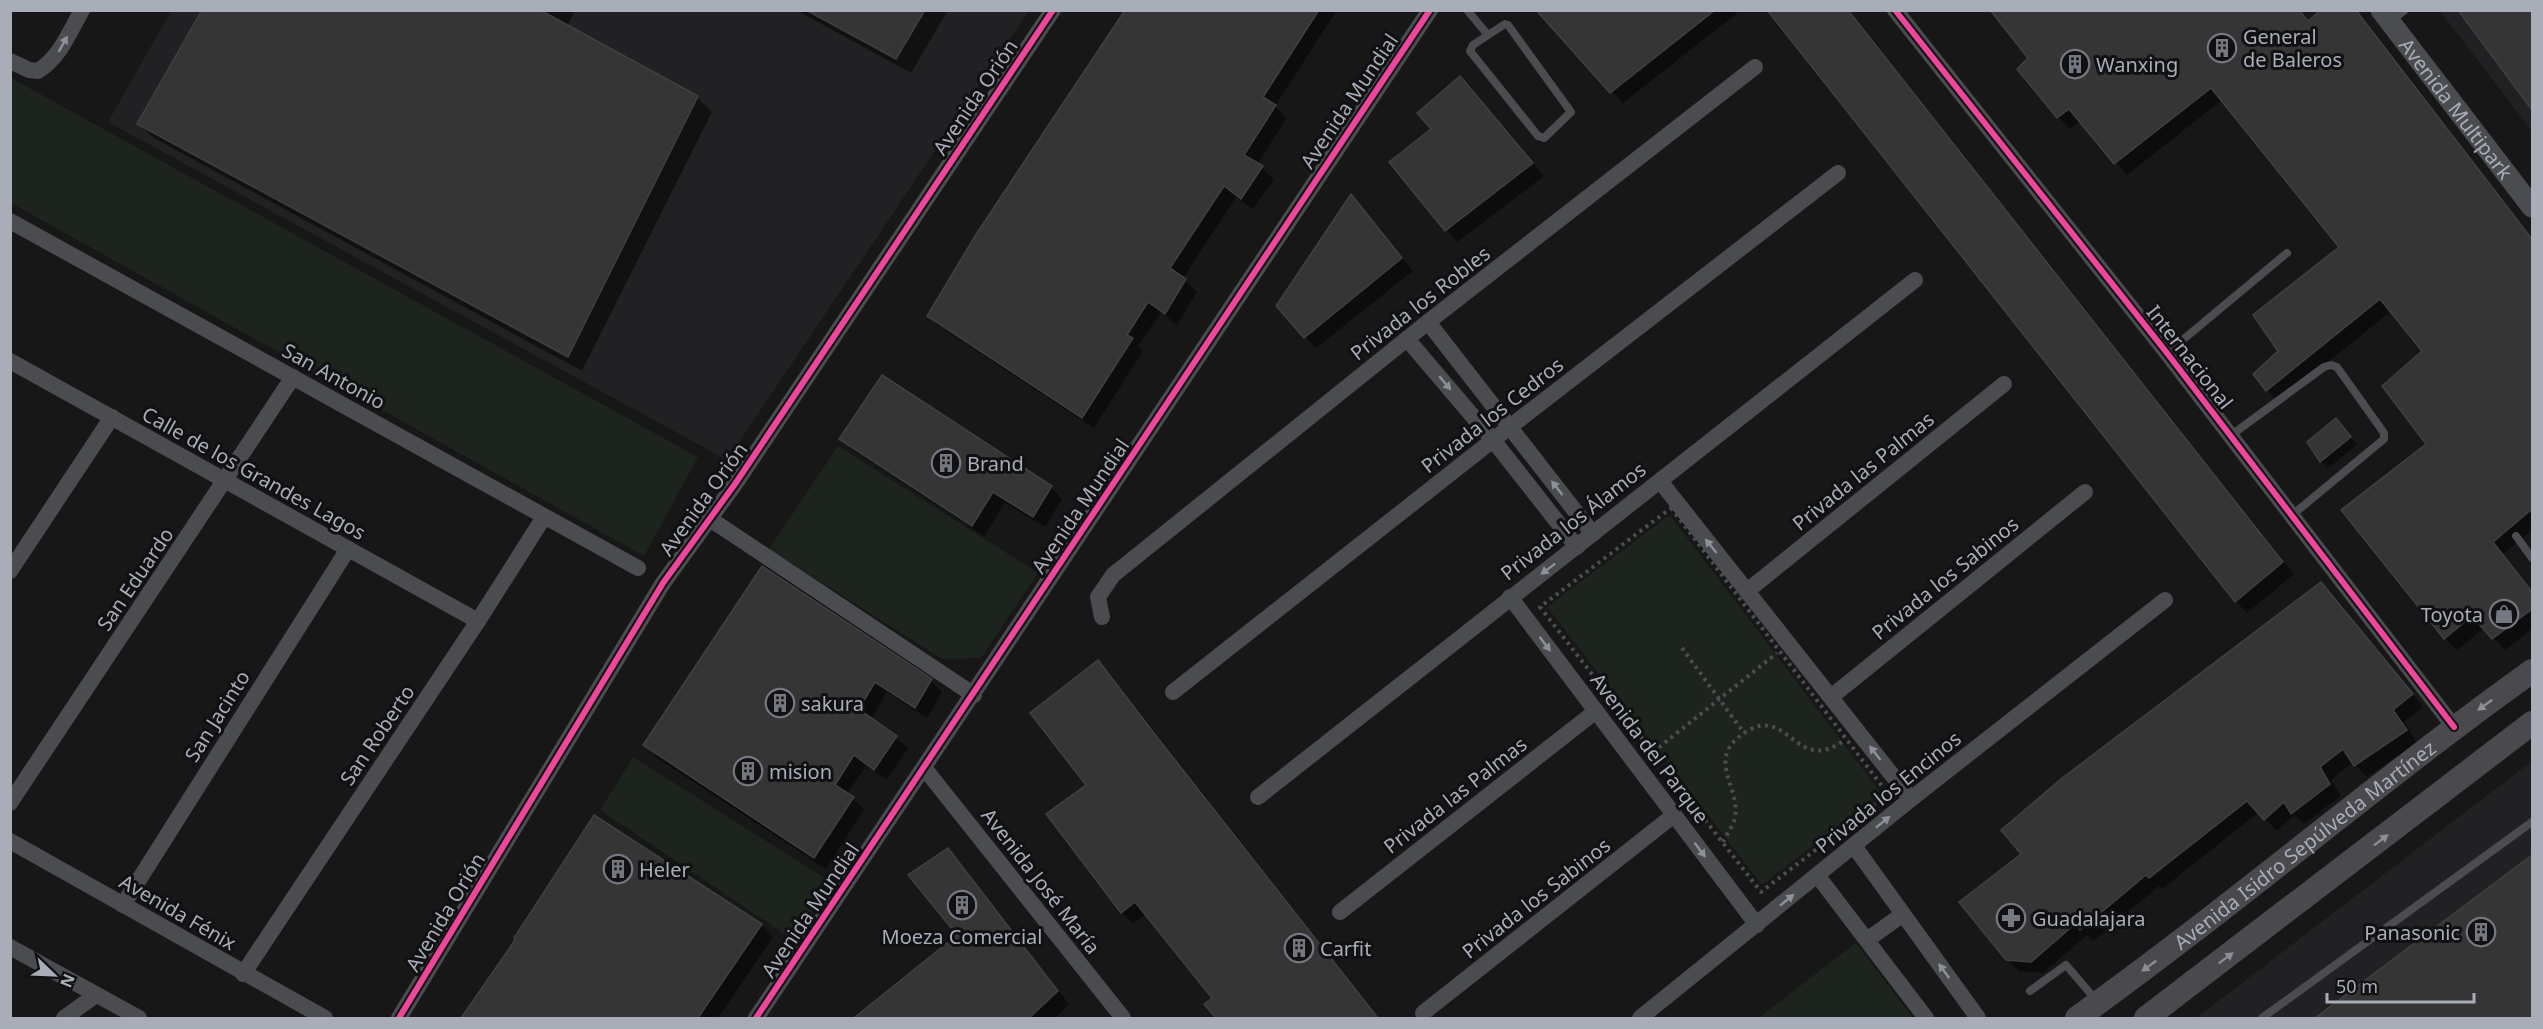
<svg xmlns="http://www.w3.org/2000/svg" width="2543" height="1029" viewBox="0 0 2543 1029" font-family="'Noto Sans',sans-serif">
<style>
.built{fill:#212123}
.green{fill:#1d241e}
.shadow{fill:#0007}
.building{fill:#353536;stroke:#3f4043;stroke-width:1.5}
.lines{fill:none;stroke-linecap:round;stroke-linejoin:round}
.path{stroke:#4d4e52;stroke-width:4;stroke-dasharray:3 4.5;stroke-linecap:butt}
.service{stroke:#4b4c50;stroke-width:8}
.minor{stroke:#4b4c50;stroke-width:16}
.tertiary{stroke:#4b4c50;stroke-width:21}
.secondary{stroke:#4a4a4e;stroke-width:24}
.cycleway-casing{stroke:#111113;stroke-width:10}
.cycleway{stroke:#ed469a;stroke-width:6}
.oneway{fill:#8c9099}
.oneway2{fill:#8c8f98}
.labels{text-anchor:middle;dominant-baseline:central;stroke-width:6;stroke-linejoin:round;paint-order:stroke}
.poi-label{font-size:20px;fill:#a8adb8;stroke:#111113;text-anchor:start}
.street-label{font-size:20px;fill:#a8adb8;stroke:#111113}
</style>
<rect width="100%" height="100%" fill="#171717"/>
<g class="built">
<polygon points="171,11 1029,11 727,460 108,122"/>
<polygon points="2440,11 2532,11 2532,131"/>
<polygon points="2532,761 2532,1018 2196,1018"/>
</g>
<g class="green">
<polygon points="11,78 698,457 644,556 11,203"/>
<polygon points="838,446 1038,573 981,658 942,659 769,549"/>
<polygon points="1670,515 1881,793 1762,885 1547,607"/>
<polygon points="633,757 831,882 795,941 600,810"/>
<polygon points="1856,943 1913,1018 1758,1018"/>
</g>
<g class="shadow">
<polygon points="204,10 575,10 567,27 697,97 712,112 582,371 154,138 139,124"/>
<polygon points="796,10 948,10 911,73"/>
<polygon points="1126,10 1337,10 1275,106 1287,118 1257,164 1274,179 1253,209 1236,197 1183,278 1197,292 1177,325 1161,312 1138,346 1143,351 1094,428 940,327 928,316"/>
<polygon points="1538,10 1741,10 1623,103"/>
<polygon points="1769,10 1849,10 2294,574 2247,613 2236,601"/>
<polygon points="1992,10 2300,10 2309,22 2324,10 2358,10 2532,238 2532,530 2503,554 2532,591 2532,629 2505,650 2484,628 2457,650 2445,638 2428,444 2424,351 2391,311 2279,402 2267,390 2280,351 2341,248 2222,100 2127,175 2080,121 2070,129 2058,117 2019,69 2030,59"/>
<polygon points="2460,10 2532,10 2532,108"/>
<polygon points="1460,78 1544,176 1457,242 1391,162 1433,129"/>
<polygon points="1351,196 1413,271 1316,348 1305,337"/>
<polygon points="2343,428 2357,445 2328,468 2321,461"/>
<polygon points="841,439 1051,487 1062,499 1045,527 1005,503 984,536 853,450"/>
<polygon points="762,568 931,681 942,692 927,718 887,692 871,719 908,748 887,780 866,766 847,794 864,809 826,869 656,757 645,745"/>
<polygon points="2321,584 2423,707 2404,722 2417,743 2367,777 2353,762 2331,780 2341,796 2304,824 2294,815 2277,831 2259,812 2162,889 2159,886 2093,941 2087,935 2043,973 2019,971 2007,959 2023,855"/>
<polygon points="1098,662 1109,673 1379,1018 1217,1018 1206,1005 1214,998 1146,914 1133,924 1122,912 1088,785"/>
<polygon points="947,850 1069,1004 1055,1018 857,1018 960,935"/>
<polygon points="2532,856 2532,1018 2334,1018 2328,1011"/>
<polygon points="761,925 773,937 718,1018 463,1018 517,940"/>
</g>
<g class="building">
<polygon points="202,10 540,10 698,96 568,357 137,124"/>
<polygon points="806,10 925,10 896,59"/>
<polygon points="1125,10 1319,10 1263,97 1276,105 1244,155 1263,166 1241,199 1224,186 1170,268 1186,279 1165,314 1148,302 1127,335 1133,338 1082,418 927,316 975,236"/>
<polygon points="1536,10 1715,10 1610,93"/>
<polygon points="1767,10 1848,10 2283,562 2235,602"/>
<polygon points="1990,10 2299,10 2308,21 2321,10 2356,10 2532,239 2532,509 2493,542 2532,592 2532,609 2492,639 2472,616 2444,639 2341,510 2426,444 2382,386 2422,351 2380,299 2266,391 2253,374 2278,351 2253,315 2339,247 2211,88 2114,164 2069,109 2057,118 2017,69 2028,58"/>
<polygon points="2458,10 2532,10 2532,110"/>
<polygon points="1460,76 1533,163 1445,231 1389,162 1431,129 1417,113"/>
<polygon points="1351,194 1402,258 1304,338 1276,306"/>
<polygon points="882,375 1052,486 1033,517 993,492 972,526 839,439"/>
<polygon points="2336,418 2351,437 2320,462 2307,442"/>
<polygon points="762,566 932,679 915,708 875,682 859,709 897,736 874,770 854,755 835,785 854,797 814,858 643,745"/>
<polygon points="2321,582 2413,694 2393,710 2407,730 2354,766 2343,749 2320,767 2330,784 2291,814 2284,802 2264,820 2247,801 2149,878 2146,875 2080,930 2075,924 2031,962 2006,960 1959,902 2021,854 2001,830 2061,779"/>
<polygon points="1098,660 1154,733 1378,1018 1216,1018 1204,1004 1212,998 1135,902 1121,913 1046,814 1086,785 1030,713"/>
<polygon points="594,815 762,924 698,1018 461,1018 515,940 514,938"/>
<polygon points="948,848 1058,991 1029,1018 854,1018 957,935 908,875"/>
<polygon points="2532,855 2532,1018 2315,1018"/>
</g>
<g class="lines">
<g class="path">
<polygon points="1671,508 1888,794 1761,892 1540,607"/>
<polyline points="1682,648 1744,733"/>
<polyline points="1653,752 1777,653"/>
<path d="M1723 842C1726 835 1734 825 1735 817 1741 786 1702 757 1749 730 1788 708 1797 774 1843 741"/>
</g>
<g class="service">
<polyline points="1467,10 1488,35 1473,45 1470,51 1538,136 1544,138 1571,112 1508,25 1505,24 1488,35"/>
<polyline points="2390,22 2405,10"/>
<polyline points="2167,353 2287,253"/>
<polyline points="2230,436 2324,367 2331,365 2337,367 2384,433 2384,439 2291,516"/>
<polyline points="2516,536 2532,558"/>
<polyline points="2030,991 2066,965 2096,1000"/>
<polyline points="2262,1018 2532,822"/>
</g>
<g class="minor">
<polyline points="1895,10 2167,353 2454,727"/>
<path d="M10 61 29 70 38 71C60 57 69 33 82 10"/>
<polyline points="10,221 638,568"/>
<polyline points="1428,322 1593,534"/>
<polyline points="1407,339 1493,440 1577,547"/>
<polyline points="10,361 478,621"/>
<polyline points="1660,481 1911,799"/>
<polyline points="710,519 974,695"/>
<polyline points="10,571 112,417"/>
<polyline points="1747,591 2004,384"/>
<polyline points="1510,597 1757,925"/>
<polyline points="1102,617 1098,597 1113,575 1428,322 1755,67"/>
<polyline points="1173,692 1493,440 1838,173"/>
<polyline points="1831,697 2085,492"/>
<polyline points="925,769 1123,1018"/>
<polyline points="1258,797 1915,280"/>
<polyline points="10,803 293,377"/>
<polyline points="10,841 325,1018"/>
<polyline points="1854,846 1978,1018"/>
<polyline points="1817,875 1926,1018"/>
<polyline points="123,905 348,549"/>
<polyline points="1340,912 1596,711"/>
<polyline points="1867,940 1903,914"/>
<polyline points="10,947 139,1018"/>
<polyline points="243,974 478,621 544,517"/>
<polyline points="1423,1013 1674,815"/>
<polyline points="64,1018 96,995"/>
<polyline points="399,1018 663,583 735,484 1053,10"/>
<polyline points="756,1018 1430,10"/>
<polyline points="1640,1018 1911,799 2165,600"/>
</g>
<path class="tertiary" id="s1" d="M2381 10 2532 207"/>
<g class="secondary">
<path id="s2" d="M2077 1018C2232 907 2377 782 2532 671"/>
<polyline points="2146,1018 2532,723"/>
</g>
<g class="cycleway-casing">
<g id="cycleway">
<polyline points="1895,10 2167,353 2454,727"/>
<polyline points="399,1018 663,583 735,484 1053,10"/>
<polyline points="756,1018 1430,10"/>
</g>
</g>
<use href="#cycleway" class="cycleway"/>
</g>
<defs><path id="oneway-solid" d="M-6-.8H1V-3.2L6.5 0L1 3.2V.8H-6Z" transform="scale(1.5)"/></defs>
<g class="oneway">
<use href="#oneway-solid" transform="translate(63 44) rotate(-61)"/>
<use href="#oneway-solid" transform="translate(1445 383) rotate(50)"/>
<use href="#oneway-solid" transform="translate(1557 488) rotate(-128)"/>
<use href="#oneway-solid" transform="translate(1711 546) rotate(-129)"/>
<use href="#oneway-solid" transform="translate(1548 569) rotate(143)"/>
<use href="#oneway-solid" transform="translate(1545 644) rotate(53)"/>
<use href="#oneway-solid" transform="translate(1875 753) rotate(-128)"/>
<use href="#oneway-solid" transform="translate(1883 822) rotate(-39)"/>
<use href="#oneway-solid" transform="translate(1700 850) rotate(53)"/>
<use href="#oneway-solid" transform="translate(1787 900) rotate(-39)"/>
<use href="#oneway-solid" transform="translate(1944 971) rotate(-126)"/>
</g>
<g class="oneway2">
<use href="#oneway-solid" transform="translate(2485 705) rotate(144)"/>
<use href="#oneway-solid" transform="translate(2381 840) rotate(-37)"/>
<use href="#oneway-solid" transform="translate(2226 958) rotate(-37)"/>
<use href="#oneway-solid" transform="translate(2149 966) rotate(144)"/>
</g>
<defs>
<g id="building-ring" transform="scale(1.5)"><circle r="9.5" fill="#111113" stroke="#757880" stroke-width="1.5"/><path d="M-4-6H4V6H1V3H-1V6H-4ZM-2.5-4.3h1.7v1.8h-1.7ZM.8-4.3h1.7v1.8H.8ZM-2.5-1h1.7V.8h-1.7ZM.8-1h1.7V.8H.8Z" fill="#757880"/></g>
<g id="shop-ring" transform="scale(1.5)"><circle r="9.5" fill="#111113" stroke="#757880" stroke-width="1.5"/><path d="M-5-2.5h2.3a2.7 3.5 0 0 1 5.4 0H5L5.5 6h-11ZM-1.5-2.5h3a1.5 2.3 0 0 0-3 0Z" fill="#757880"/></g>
<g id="pharmacy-ring" transform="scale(1.5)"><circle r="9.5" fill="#111113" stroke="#757880" stroke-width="1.5"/><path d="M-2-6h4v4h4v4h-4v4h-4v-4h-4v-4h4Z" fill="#757880"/></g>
</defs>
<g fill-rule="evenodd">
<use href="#building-ring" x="2222" y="48"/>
<use href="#building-ring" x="2075" y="64"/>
<use href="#building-ring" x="946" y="463"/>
<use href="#shop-ring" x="2504" y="614"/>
<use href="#building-ring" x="780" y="703"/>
<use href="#building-ring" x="748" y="771"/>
<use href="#building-ring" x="618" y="869"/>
<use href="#building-ring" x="962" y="905"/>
<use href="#pharmacy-ring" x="2011" y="918"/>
<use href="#building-ring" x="2481" y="932"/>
<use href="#building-ring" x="1299" y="948"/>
</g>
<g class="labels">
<g class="poi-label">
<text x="2243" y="36">General<tspan x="2243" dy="23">de Baleros</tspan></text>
<text x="2096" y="64">Wanxing</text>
<text x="967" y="463">Brand</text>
<text x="2483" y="614" text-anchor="end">Toyota</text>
<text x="801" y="703">sakura</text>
<text x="769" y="771">mision</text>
<text x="639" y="869">Heler</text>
<text x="2032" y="918">Guadalajara</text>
<text x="2460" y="932" text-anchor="end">Panasonic</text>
<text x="962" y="936" text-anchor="middle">Moeza Comercial</text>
<text x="1320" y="948">Carfit</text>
</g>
<g class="street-label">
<text transform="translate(975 97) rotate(-56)">Avenida Orión</text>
<text transform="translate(1349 101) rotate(-56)">Avenida Mundial</text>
<text stroke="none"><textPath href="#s1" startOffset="124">Avenida Multipark</textPath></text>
<text transform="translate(1420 303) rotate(-38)">Privada los Robles</text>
<text transform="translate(2190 357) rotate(52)">Internacional</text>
<text transform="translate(334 376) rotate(29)">San Antonio</text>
<text transform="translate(1492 415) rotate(-38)">Privada los Cedros</text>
<text transform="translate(1863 471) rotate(-39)">Privada las Palmas</text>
<text transform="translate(254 473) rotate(29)">Calle de los Grandes Lagos</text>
<text transform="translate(703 499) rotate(-54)">Avenida Orión</text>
<text transform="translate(1080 506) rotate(-56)">Avenida Mundial</text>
<text transform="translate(1573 521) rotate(-38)">Privada los Álamos</text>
<text transform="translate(1945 578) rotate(-39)">Privada los Sabinos</text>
<text transform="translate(135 579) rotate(-56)">San Eduardo</text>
<text transform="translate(217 716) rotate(-58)">San Jacinto</text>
<text transform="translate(377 735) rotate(-56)">San Roberto</text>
<text transform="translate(1650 748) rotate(53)">Avenida del Parque</text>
<text transform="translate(1888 792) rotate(-39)">Privada los Encinos</text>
<text transform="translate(1455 795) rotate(-38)">Privada las Palmas</text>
<text stroke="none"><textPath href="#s2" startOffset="286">Avenida Isidro Sepúlveda Martínez</textPath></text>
<text transform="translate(1041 881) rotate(52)">Avenida José María</text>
<text transform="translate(1536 898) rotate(-38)">Privada los Sabinos</text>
<text transform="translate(810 910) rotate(-56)">Avenida Mundial</text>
<text transform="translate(178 912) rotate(30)">Avenida Fénix</text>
<text transform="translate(445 912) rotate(-59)">Avenida Orión</text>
</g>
</g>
<rect width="2543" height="1029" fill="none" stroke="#a8adb8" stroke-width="24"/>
<g transform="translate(54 975) rotate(113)" stroke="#111113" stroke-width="4.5" paint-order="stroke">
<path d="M0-4.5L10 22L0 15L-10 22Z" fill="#a8adb8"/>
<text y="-9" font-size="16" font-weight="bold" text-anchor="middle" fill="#a8adb8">N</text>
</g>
<path d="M2327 993v9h147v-9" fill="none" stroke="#a8adb8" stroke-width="3"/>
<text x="2336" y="993" font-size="18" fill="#a8adb8" stroke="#111113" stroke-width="4.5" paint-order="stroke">50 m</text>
</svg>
